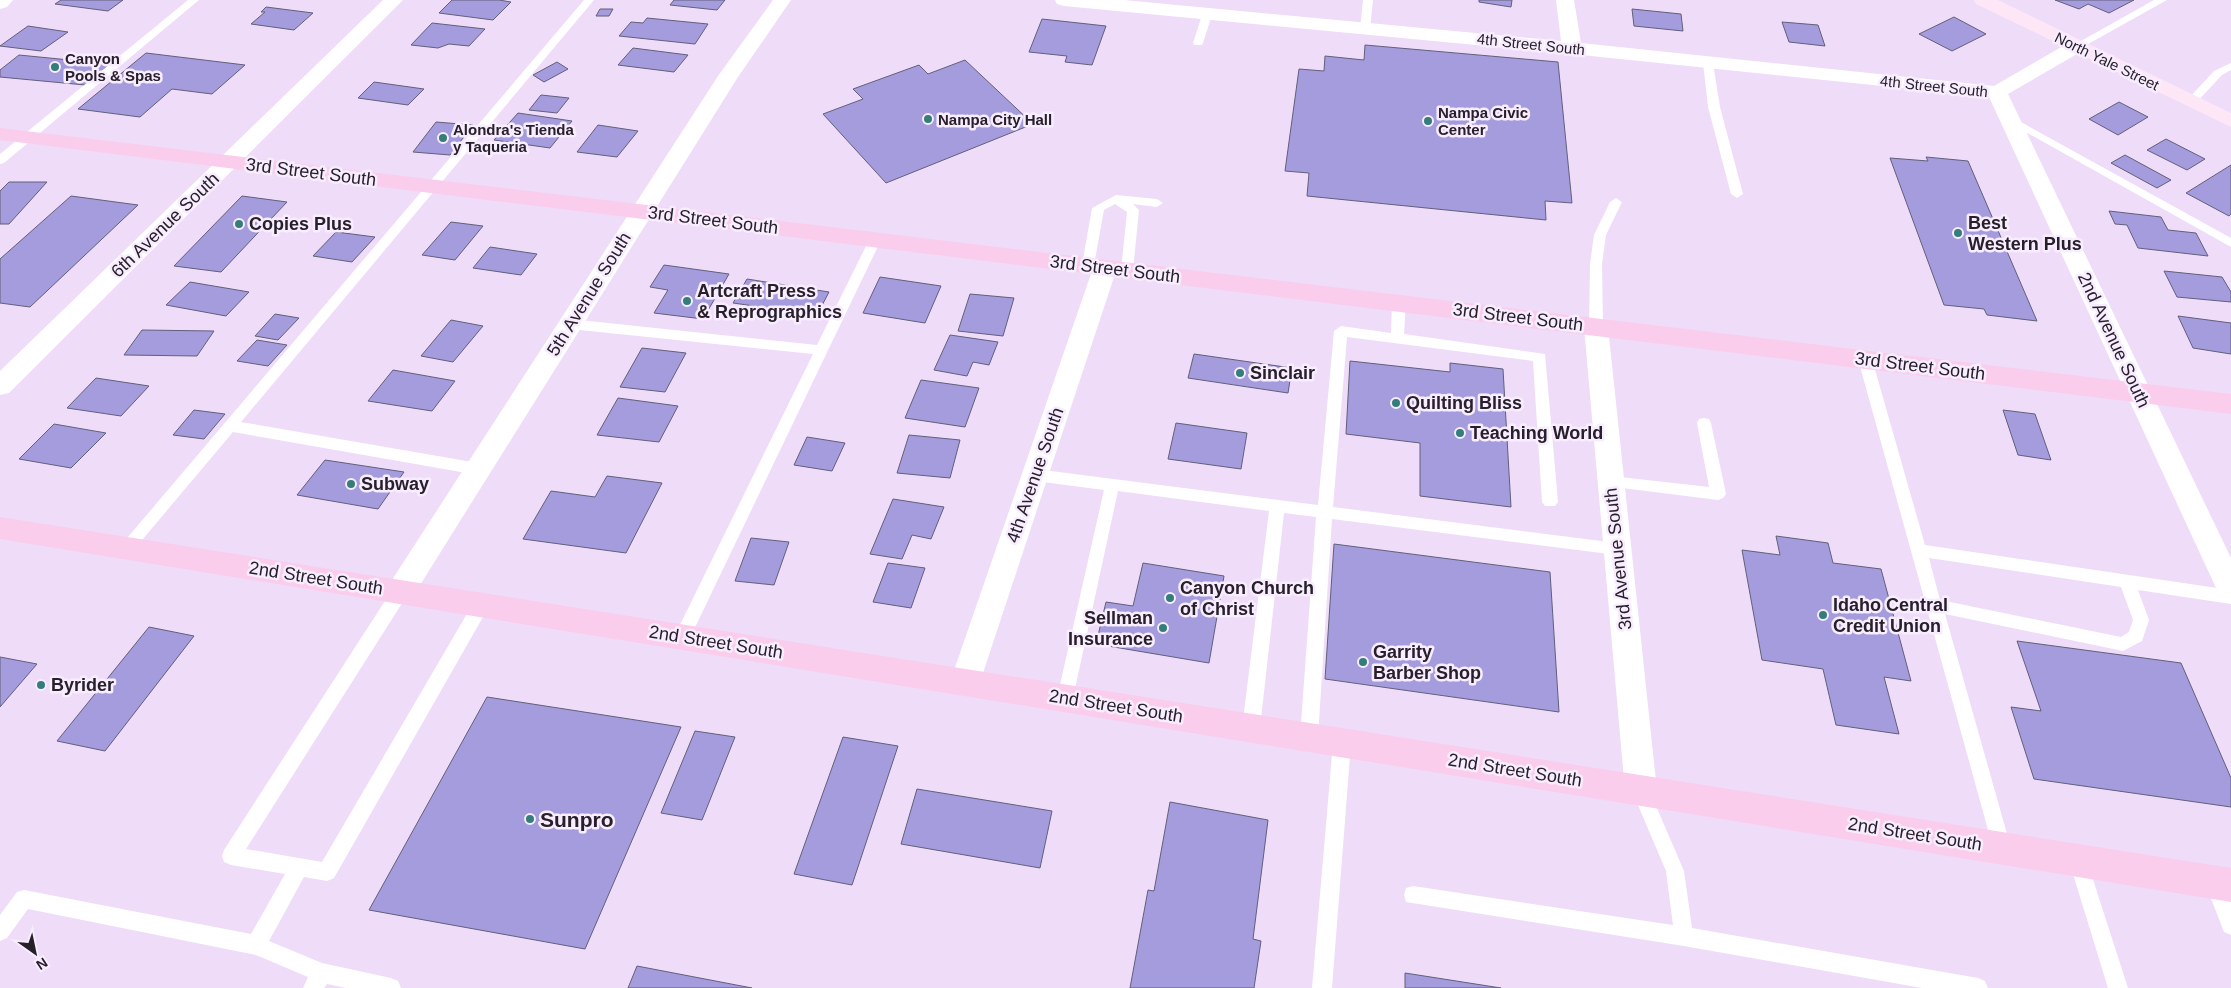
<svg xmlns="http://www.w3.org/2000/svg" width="2231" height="988" viewBox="0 0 2231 988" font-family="Helvetica,sans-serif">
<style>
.building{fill:#a59cdd;stroke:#625f7a}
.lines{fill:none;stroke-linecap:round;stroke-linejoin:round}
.service{fill:#fff;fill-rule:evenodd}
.minor{fill:#fff;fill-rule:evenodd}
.tertiary{fill:#fff;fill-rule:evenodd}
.secondary{fill:#fde6f5;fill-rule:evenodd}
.primary{fill:#facdec;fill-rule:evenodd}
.poi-dot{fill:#347d7b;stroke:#f8edfe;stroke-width:2}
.labels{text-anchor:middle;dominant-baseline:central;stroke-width:5;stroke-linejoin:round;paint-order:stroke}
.far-street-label{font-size:15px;fill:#27202a;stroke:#f8edfe}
.far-poi-label{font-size:15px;font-weight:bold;fill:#27202a;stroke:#f8edfe;text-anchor:start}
.street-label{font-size:18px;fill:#27202a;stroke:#f8edfe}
.poi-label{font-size:18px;font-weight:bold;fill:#27202a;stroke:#f8edfe;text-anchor:start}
.near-poi-label{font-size:21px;font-weight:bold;fill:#27202a;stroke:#f8edfe;text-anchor:start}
</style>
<rect width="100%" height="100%" fill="#efdcf9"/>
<g class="building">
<polygon points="61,0 123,0 108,11 55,4"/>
<polygon points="452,0 499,0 511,2 493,20 439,13"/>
<polygon points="674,0 725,0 717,10 670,5"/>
<polygon points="1479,0 1512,0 1511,7 1479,2"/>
<polygon points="2055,0 2134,0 2109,13 2088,4 2079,9"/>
<polygon points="266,7 313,13 294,30 251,24 265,12 261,12"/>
<polygon points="600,9 613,9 609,16 596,16"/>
<polygon points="1632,9 1681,14 1683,31 1634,26"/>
<polygon points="1954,17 1986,34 1952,51 1919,34"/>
<polygon points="647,18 708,24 695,44 619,36 631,22 643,23"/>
<polygon points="1042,19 1106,26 1092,65 1065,62 1067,56 1029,52"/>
<polygon points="1782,22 1818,25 1825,46 1789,42"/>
<polygon points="432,23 485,29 469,46 449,44 438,48 411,45"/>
<polygon points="28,26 68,32 41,51 0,46"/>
<polygon points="1365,45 1558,62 1572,203 1545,201 1546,220 1307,196 1309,173 1285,171 1299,69 1324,71 1325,56 1364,60"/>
<polygon points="633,48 688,55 674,72 618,65"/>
<polygon points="146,53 245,65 212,94 172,89 140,117 78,109"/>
<polygon points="19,55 110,64 85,85 0,77 0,70"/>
<polygon points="965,60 1033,124 886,183 823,114 863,99 853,89 919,65 928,74"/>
<polygon points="557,62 568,69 544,82 533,75"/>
<polygon points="374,82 424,89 408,105 358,98"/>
<polygon points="541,95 569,98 557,113 529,110"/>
<polygon points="2119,102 2148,117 2118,135 2089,119"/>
<polygon points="518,113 572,121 550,148 494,140"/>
<polygon points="436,122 473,125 450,155 413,152"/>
<polygon points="598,125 638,131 617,157 577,152"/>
<polygon points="2166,139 2205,159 2187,170 2147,150"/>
<polygon points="2125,155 2171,180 2157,188 2111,163"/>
<polygon points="1926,157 1968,161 2037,321 1987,315 1984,309 1944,305 1890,158 1928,161"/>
<polygon points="2231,165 2231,214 2229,216 2186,193"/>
<polygon points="9,182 47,182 9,224 0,224 0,191"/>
<polygon points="71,196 138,205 30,307 0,303 0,259"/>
<polygon points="242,196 287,202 221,272 174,266"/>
<polygon points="2109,211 2161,217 2168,230 2196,233 2208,256 2138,248 2127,225 2115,224"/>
<polygon points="451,222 483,226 455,260 422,255"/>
<polygon points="336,232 375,237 352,262 313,256"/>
<polygon points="490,247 537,254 521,275 473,268"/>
<polygon points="664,265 729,274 703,319 654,313 668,290 650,287"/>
<polygon points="2164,271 2222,277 2231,292 2231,302 2177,297"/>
<polygon points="880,277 941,286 925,323 863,313"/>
<polygon points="747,279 829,292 817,315 733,303"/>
<polygon points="190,282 249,292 226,316 166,305"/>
<polygon points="970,294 1014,298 1003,336 958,331"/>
<polygon points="275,314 299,318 278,340 255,336"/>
<polygon points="2178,316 2231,323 2231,354 2193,348"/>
<polygon points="451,320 483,326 453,362 421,356"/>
<polygon points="142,330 214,331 197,356 124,355"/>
<polygon points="950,335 998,342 989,365 973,362 967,376 934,370"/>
<polygon points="257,340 287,345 268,366 237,361"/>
<polygon points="642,348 686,353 665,392 620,387"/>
<polygon points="1194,354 1292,368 1288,393 1188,378"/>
<polygon points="1350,361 1450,372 1450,363 1503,369 1511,507 1420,496 1420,443 1346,434"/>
<polygon points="393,370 455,381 432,411 368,401"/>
<polygon points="96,378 149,386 121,416 67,408"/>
<polygon points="921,380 979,388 965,427 905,418"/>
<polygon points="618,398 678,406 659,442 597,435"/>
<polygon points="194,410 225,414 204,439 173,435"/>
<polygon points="2003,410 2035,414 2051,460 2018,455"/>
<polygon points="1176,423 1247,433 1241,469 1168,459"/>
<polygon points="54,424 106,433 71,468 19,459"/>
<polygon points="909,435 960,440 950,478 897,473"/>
<polygon points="807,437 845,443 832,471 794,465"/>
<polygon points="325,460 404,472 378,509 297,495"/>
<polygon points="607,476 662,483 626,553 523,539 551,491 595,497"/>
<polygon points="893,499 944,507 931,539 912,535 902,559 870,554"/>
<polygon points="1776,536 1828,543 1833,563 1881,569 1911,681 1884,677 1899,734 1836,725 1823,669 1762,660 1742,550 1780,555"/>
<polygon points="751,538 789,542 774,585 735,581"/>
<polygon points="1334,544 1550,572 1559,712 1325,679"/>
<polygon points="888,563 925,568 911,608 873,602"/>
<polygon points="1143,563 1224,576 1209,663 1096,644 1106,602 1133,606"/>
<polygon points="149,627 194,636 105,751 57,741"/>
<polygon points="2017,641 2181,663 2231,778 2231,807 2034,779 2011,707 2041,711"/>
<polygon points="0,657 37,664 0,707"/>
<polygon points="487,697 681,727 585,949 369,910"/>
<polygon points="695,731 735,737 702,820 661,813"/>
<polygon points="843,737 898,746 852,885 794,874"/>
<polygon points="917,789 1052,811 1040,868 901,844"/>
<polygon points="1170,802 1268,820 1253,939 1261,941 1254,988 1130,988 1148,890 1154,891"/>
<polygon points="637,966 752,988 628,988"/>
<polygon points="1405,973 1501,988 1405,988"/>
</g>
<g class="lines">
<g class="service">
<polygon points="188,0 199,0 4,163 0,164 0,154"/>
<polygon points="584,0 594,0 241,422 478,463 483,465 485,469 483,473 478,475 233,432 132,552 127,554 122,552 119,548 122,544"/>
<polygon points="1363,0 1373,0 1370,29 1365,32 1360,29"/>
<polygon points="2154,0 2167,0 2081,48 2073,48 2072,46"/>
<polygon points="1207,12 1212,15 1203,43 1202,45 1194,45 1193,43 1202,15"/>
<polygon points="1708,60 1713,63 1720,107 1743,194 1737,198 1731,194 1708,107 1703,63"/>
<polygon points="2231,63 2231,70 2222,75 2195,104 2187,104 2187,100 2214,71"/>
<polygon points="2010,116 2231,238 2231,247 2006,121 2006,117"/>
<polygon points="1116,195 1157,199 1163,203 1157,207 1133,204 1139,210 1133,270 1127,274 1121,270 1127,212 1115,204 1104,210 1094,265 1088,269 1082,265 1092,208"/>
<polygon points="1616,198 1622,202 1606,235 1602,264 1603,327 1596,332 1589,327 1590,264 1594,235 1610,202"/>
<polygon points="875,236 881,240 688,642 682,644 676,642 674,637 813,354 570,329 563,324 570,319 817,345 869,240"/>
<polygon points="1399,298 1406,303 1404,334 1545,354 1558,502 1555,506 1545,506 1542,502 1533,361 1347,337 1333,507 1617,543 1622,545 1625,549 1622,553 1617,555 1332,519 1318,737 1315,743 1309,745 1303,743 1300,737 1316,517 1284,513 1260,728 1257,734 1251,736 1245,734 1242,728 1269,511 1118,491 1073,698 1071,703 1065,706 1059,703 1057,698 1104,490 1035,481 1030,479 1028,475 1030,471 1035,469 1318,505 1334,331 1341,326 1391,333 1392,303"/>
<path d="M1865 354 1872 359 1925 545 2231 590V604L2138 590 2149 620 2142 641 2123 651 1945 614 2011 848 2009 854 2002 857 1995 854 1993 848 1858 359ZM1929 558 2121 587 2133 620 2129 632 2121 637 1940 600Z"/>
<polygon points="1704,418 1709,419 1711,423 1726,494 1723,498 1718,500 1606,486 1604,482 1606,478 1611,476 1709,487 1697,423 1699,419"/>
<polygon points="400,585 406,587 408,592 406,597 246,849 322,862 475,600 481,598 487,600 489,605 487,610 334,878 327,881 304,877 269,941 322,963 391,978 398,981 401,988 346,988 327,984 324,988 303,988 308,977 256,955 28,909 7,938 0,941 0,915 17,892 24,890 251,934 285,874 231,865 224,862 222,856 224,850 394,587"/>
<polygon points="1342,735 1348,737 1351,743 1332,988 1312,988 1333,743 1336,737"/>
<polygon points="1641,783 1647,785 1684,871 1692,928 1978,978 1985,981 1988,988 1922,988 1684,946 1406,902 1404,895 1406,888 1413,886 1673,925 1666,871 1632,791 1635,785"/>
<polygon points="2078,852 2085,855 2087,861 2128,988 2108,988 2069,861 2071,855"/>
<polygon points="2214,874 2221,876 2231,902 2231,935 2224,932 2205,883 2207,876"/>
</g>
<g class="minor">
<polygon points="383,0 403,0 9,393 0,395 0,371"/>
<polygon points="773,0 791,0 738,77 410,601 400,604 390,601 385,592 390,583 718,76"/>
<polygon points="1055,0 1124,0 1561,41 1556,0 1574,0 1581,43 1994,86 2070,42 2084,42 2087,46 2084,50 2008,94 2231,558 2231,600 2221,597 2216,588 1989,97 1572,54 1064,6 1057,4"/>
<polygon points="1105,260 1113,262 1117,268 980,682 976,692 965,696 954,692 950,682 1093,268 1097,262"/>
<polygon points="1596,318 1605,321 1608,327 1657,791 1653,802 1641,806 1629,802 1625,791 1584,327 1587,321"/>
</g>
<polygon class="tertiary" points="0,0 13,0 7,7 0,9"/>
<polygon class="secondary" points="1974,0 1998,0 2231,113 2231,127 1976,4"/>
<g class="primary">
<polygon points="0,128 2231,394 2231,414 0,140"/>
<polygon points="0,517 2231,868 2231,902 0,539"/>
</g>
</g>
<g class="poi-dot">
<circle cx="55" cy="67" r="5"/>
<circle cx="928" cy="119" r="5"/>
<circle cx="1428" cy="121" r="5"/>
<circle cx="443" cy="138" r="5"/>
<circle cx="239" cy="224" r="5"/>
<circle cx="1958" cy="233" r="5"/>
<circle cx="687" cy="301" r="5"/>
<circle cx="1240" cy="373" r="5"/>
<circle cx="1396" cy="403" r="5"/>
<circle cx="1460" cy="433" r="5"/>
<circle cx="351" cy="484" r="5"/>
<circle cx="1170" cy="598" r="5"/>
<circle cx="1823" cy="615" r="5"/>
<circle cx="1163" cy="628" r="5"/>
<circle cx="1363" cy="662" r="5"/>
<circle cx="41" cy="685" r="5"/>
<circle cx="530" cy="819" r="5"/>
</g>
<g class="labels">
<g class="far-street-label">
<text transform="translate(1531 44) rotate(6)">4th Street South</text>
<text transform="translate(2107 61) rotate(26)">North Yale Street</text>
<text transform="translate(1934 86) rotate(6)">4th Street South</text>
</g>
<g class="far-poi-label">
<text x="65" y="58">Canyon<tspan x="65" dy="17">Pools &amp; Spas</tspan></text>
<text x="1438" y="112">Nampa Civic<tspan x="1438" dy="17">Center</tspan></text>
<text x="938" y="119">Nampa City Hall</text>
<text x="453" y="129">Alondra's Tienda<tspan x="453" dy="17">y Taqueria</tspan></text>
</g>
<g class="street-label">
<text transform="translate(311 172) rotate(7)">3rd Street South</text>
<text transform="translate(713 220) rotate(7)">3rd Street South</text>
<text transform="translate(165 225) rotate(-44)">6th Avenue South</text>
<text transform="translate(1115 269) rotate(7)">3rd Street South</text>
<text transform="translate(589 294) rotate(-58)">5th Avenue South</text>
<text transform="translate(1518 317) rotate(7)">3rd Street South</text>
<text transform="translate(2114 340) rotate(65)">2nd Avenue South</text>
<text transform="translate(1920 366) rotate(7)">3rd Street South</text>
<text transform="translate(1035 475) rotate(-71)">4th Avenue South</text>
<text transform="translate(1618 559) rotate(-96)">3rd Avenue South</text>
<text transform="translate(316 578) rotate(9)">2nd Street South</text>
<text transform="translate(716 642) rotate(9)">2nd Street South</text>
<text transform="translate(1116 706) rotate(9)">2nd Street South</text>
<text transform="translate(1515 770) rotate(9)">2nd Street South</text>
<text transform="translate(1915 834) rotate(9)">2nd Street South</text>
</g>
<g class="poi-label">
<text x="1968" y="223">Best<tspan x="1968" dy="21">Western Plus</tspan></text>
<text x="249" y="224">Copies Plus</text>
<text x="697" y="291">Artcraft Press<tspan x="697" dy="21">&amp; Reprographics</tspan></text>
<text x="1250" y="373">Sinclair</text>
<text x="1406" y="403">Quilting Bliss</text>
<text x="1470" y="433">Teaching World</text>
<text x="361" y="484">Subway</text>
<text x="1180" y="588">Canyon Church<tspan x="1180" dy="21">of Christ</tspan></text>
<text x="1833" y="605">Idaho Central<tspan x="1833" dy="21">Credit Union</tspan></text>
<text x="1153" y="618" text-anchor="end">Sellman<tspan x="1153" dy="21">Insurance</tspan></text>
<text x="1373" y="652">Garrity<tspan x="1373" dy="21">Barber Shop</tspan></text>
<text x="51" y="685">Byrider</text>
</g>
<g class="near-poi-label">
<text x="540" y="819">Sunpro</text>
</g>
</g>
<g transform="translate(35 953) rotate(147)" stroke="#f8edfe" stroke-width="4" paint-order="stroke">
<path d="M0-4L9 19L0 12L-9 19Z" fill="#27202a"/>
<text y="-8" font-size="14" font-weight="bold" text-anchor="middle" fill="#27202a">N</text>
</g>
</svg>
